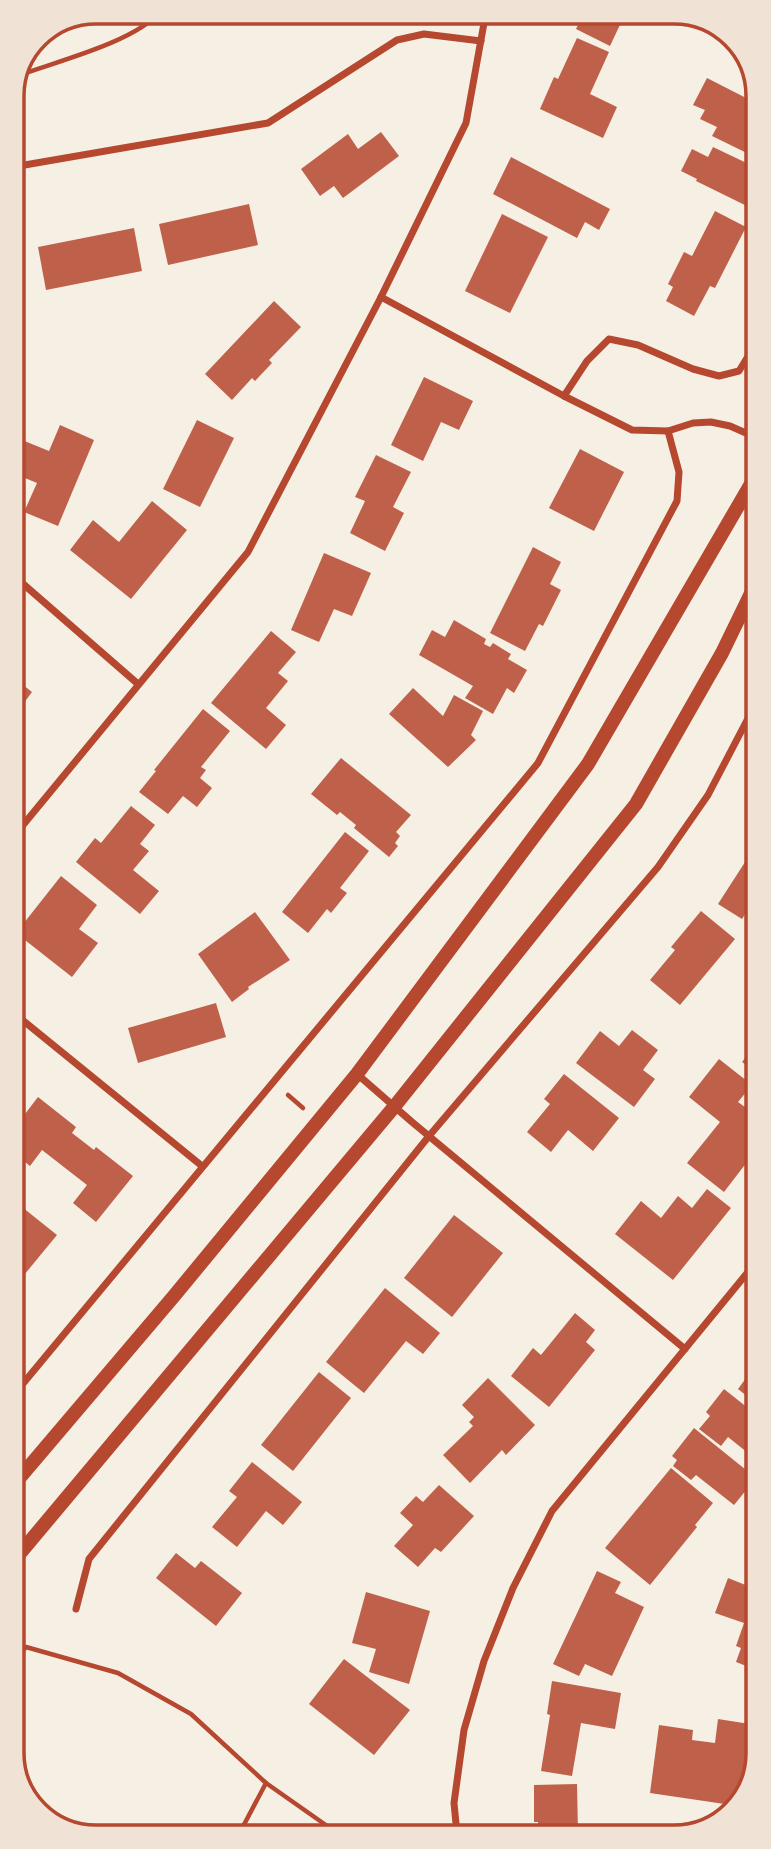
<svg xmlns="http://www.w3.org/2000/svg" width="771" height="1849" viewBox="0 0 771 1849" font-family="'Space Grotesk',sans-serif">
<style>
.building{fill:#bf614a}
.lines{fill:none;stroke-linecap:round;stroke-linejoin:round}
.path{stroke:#b5482f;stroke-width:4.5}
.minor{stroke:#b5482f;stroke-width:7}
.secondary{stroke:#b5482f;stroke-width:14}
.rim{fill:none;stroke:#b5482f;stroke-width:3.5}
</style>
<rect width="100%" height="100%" fill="#f6efe4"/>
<g class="building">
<polygon points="584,12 626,12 610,46 576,29"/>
<polygon points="577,38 609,52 590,94 617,107 603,138 540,109 554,77 558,79"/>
<polygon points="707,78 754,102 755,157 712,136 717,127 700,119 705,110 693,105"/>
<polygon points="381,132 399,156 343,198 334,186 320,196 301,169 348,134 358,149"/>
<polygon points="713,147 755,167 755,210 696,181 697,179 681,171 692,149 708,157"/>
<polygon points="511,157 610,209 599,230 585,222 577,238 493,194"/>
<polygon points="249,204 258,245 168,265 159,224"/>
<polygon points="715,211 746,227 715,288 710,286 694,316 666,301 673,287 668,284 684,252 692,256"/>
<polygon points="502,214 548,237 510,313 465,291"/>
<polygon points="134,228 142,271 46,290 38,247"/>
<polygon points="274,301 301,327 269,360 272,363 255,381 252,378 232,400 205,374"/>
<polygon points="424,377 473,401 459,430 441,422 423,461 391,445"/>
<polygon points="197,420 234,438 200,507 163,489"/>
<polygon points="60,425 94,440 58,526 24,512 37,483 13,473 13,460 22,440 49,451"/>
<polygon points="580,449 624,472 594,531 549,508"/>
<polygon points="376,455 411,472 393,507 404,513 385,551 350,533 365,501 355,497"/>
<polygon points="152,501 187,530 131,599 70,550 93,520 119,542"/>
<polygon points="533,547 561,562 550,584 561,590 543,626 539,624 525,651 490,633"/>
<polygon points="324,553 371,573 352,616 334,609 319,642 291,630"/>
<polygon points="454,620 486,639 484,644 490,647 493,643 511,654 508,659 527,670 514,693 507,688 493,714 465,698 473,686 419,655 432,630 445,637"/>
<polygon points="271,631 296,652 278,673 288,681 266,708 286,725 266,749 211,703"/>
<polygon points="14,678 32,692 18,711 25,717 14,732"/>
<polygon points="413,688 443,716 454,695 483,711 471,735 476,740 448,767 389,714"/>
<polygon points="203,709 230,731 201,767 206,770 200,778 212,788 197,807 183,796 168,814 139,792 156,771 154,770"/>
<polygon points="341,758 411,815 396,832 400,836 395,843 398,846 389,857 354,828 356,825 340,812 337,815 311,794"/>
<polygon points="131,806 155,825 140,844 149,851 133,870 159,891 140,914 76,862 95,838 101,843"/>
<polygon points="345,832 369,851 340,888 347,893 331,913 327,909 308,933 282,912"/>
<polygon points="756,845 757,913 749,908 742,919 718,904"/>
<polygon points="61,876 97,905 79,929 98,943 72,977 16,933"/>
<polygon points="701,911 735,939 680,1005 650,980 675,950 671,947"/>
<polygon points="255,912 290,960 248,987 249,989 232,1002 198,954"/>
<polygon points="216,1003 226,1037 138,1063 128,1028"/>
<polygon points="632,1030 658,1050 643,1070 655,1079 634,1107 576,1063 600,1031 619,1046"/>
<polygon points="757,1043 757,1073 742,1062"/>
<polygon points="719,1059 752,1085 738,1102 753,1113 757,1108 757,1149 724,1192 687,1163 720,1122 689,1097"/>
<polygon points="564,1074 619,1118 593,1151 568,1130 551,1152 527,1132 550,1104 544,1099"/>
<polygon points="38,1097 76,1127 72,1133 94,1150 96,1147 133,1176 96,1222 73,1203 87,1185 42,1150 30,1166 15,1154 15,1127"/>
<polygon points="707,1189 731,1208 673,1280 615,1234 641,1201 661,1218 678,1196 692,1208"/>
<polygon points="22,1207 57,1235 15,1286 15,1215"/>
<polygon points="454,1215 503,1253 452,1317 404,1278"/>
<polygon points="385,1288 440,1333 423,1354 406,1341 364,1393 326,1362"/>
<polygon points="575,1313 595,1330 586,1342 595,1350 549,1407 511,1376 533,1348 541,1355"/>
<polygon points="758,1362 758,1405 738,1389"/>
<polygon points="319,1372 351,1398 293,1471 261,1445"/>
<polygon points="488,1378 535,1425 506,1455 502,1450 470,1483 443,1455 473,1426 469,1422 474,1417 462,1405"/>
<polygon points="724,1389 758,1416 758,1461 728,1437 721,1446 699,1429 710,1416 706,1412"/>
<polygon points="694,1428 756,1478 734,1505 696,1475 691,1480 673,1466 677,1460 672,1456"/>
<polygon points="252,1462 302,1502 283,1525 266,1511 237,1547 212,1527 237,1497 229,1491"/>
<polygon points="671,1468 713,1503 695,1525 697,1527 650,1585 605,1548"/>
<polygon points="439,1485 474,1516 441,1552 435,1548 418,1567 394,1546 413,1525 400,1513 416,1496 423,1502"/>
<polygon points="176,1553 195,1568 201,1561 242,1593 216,1626 156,1578"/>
<polygon points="597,1571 621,1582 615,1593 644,1607 612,1676 585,1664 579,1676 553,1664"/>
<polygon points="728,1578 758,1590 759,1671 736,1662 741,1648 736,1646 744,1623 715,1613"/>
<polygon points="366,1592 430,1611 409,1684 369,1672 376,1649 352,1643"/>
<polygon points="344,1659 410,1710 374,1755 309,1704"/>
<polygon points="552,1681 621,1693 615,1729 581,1723 572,1776 541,1771 550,1715 547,1714"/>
<polygon points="718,1719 756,1725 748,1784 742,1803 738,1806 650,1793 659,1725 693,1730 692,1740 715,1743"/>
<polygon points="577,1784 578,1833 538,1833 538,1822 534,1822 534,1785"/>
<polygon points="726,1814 701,1832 642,1833 642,1832"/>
</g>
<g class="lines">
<g class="path">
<path d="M20 75C58 61 134 42 160 12"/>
<polyline points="288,1095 303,1108"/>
<polyline points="16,1659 26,1647 118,1673 191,1714 266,1783 238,1836"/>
<polyline points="266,1783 340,1835"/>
</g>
<g class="minor">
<polyline points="13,167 268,123 397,40 424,34 481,41"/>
<polyline points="381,297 564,396 632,430 668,431 693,423 711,422 730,426 755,437"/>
<polyline points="564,396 587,361 609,339 638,345 693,369 719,376 739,371 755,345"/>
<polyline points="14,576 138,684"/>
<polyline points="14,836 248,552 381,297 466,123 486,12"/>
<polyline points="15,1014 202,1166"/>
<polyline points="357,1074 412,1122 685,1349"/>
<polyline points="16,1392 538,763 677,501 679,472 668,431"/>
<polyline points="76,1609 89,1559 429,1136 658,867 708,795 756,703"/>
<polyline points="457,1834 454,1803 464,1730 484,1661 513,1588 552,1511 757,1261"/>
</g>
<g class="secondary">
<polyline points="16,1482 174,1296 357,1074 588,764 755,477"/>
<polyline points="16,1558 394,1107 636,804 722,653 756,583"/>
</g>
</g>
<path d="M0 0H771V1849H0ZM96 24H674A72 72 0 0 1 746 96V1753A72 72 0 0 1 674 1825H96A72 72 0 0 1 24 1753V96A72 72 0 0 1 96 24Z" fill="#f1e2d6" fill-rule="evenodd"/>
<path class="rim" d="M96 24H674A72 72 0 0 1 746 96V1753A72 72 0 0 1 674 1825H96A72 72 0 0 1 24 1753V96A72 72 0 0 1 96 24Z"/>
</svg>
